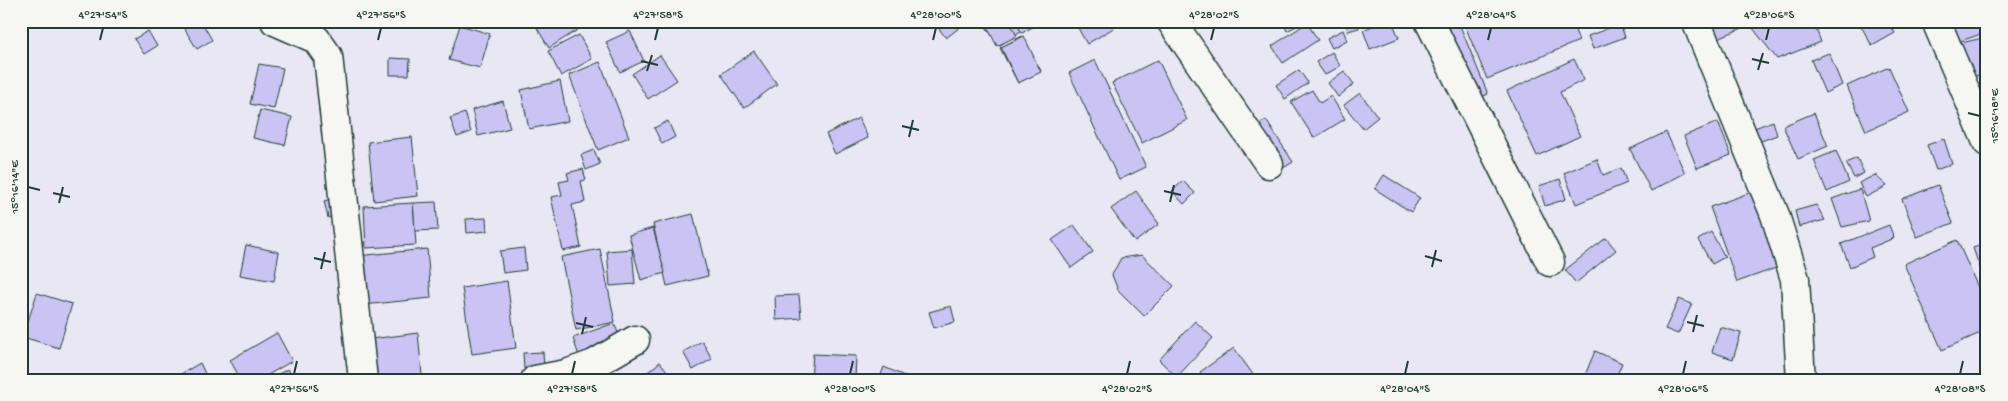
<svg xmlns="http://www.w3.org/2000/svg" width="2008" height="401" viewBox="0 0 2008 401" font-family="'Gochi Hand',sans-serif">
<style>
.building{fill:#ccc3f5;stroke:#1f3d34}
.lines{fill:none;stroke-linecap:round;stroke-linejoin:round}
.minor-casing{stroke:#1f3d34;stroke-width:31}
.minor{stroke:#f6f6f2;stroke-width:28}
.ticks{fill:none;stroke:#1f3d34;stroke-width:2}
.neatline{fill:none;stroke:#1f3d34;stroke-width:2}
.ticks-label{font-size:12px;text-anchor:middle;fill:#1f3d34}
</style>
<rect width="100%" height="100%" fill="#e9e7f3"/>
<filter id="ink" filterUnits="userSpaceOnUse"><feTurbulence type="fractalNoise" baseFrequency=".02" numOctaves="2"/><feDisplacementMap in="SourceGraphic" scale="10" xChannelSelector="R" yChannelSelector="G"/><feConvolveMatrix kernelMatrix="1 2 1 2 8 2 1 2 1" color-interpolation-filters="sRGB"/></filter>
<g filter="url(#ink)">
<g class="building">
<polygon points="196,21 201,21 212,40 197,49 184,28"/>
<polygon points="533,21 574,21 579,29 549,48"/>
<polygon points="933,21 968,21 946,38"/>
<polygon points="982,21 1035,21 999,46"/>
<polygon points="984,21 1009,21 1017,36 997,46"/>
<polygon points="1015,21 1043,21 1022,33"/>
<polygon points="1074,21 1125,21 1087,44"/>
<polygon points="1282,21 1306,21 1287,31"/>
<polygon points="1345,21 1358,21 1359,28 1348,31"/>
<polygon points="1385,21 1392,21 1399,38 1370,49 1363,30"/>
<polygon points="1440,21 1458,21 1488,94 1472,101"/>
<polygon points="1463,21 1574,21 1572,22 1579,41 1487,79"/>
<polygon points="1708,21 1742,21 1743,28 1715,39"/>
<polygon points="1755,21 1813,21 1821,42 1777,59 1752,27"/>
<polygon points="1869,21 1888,21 1895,33 1872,46 1861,26"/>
<polygon points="1938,21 1987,21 1987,32 1946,46"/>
<polygon points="1307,23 1318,40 1283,63 1272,46"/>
<polygon points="1620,24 1625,37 1593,49 1588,36"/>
<polygon points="460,25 490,34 480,68 449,60"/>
<polygon points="1343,30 1347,40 1332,48 1327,38"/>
<polygon points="148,31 157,46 144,54 134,39"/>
<polygon points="630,31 644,61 620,72 606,42"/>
<polygon points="579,35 592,59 561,76 548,51"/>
<polygon points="1022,36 1041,71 1018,83 1000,48"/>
<polygon points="1024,36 1041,72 1018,83 1001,47"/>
<polygon points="1987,37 1987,74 1969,77 1961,43"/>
<polygon points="754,51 777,84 744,108 721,74"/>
<polygon points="1332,52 1340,66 1325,75 1316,62"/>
<polygon points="1829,53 1842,85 1825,93 1811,60"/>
<polygon points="660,55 677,80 648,99 632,74"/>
<polygon points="390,58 410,59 409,75 390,75"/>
<polygon points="1574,59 1584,80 1560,92 1580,136 1537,156 1507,91"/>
<polygon points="1095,60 1146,167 1119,180 1069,73"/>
<polygon points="1158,60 1187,120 1142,143 1112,83"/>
<polygon points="600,62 629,137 598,150 569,75"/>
<polygon points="259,64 283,68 274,109 250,104"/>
<polygon points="1889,67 1909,112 1866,131 1847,86"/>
<polygon points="1299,70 1308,83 1285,99 1276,85"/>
<polygon points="1344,71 1354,84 1338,97 1328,83"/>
<polygon points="560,81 568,121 529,129 521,90"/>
<polygon points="1312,90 1320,103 1331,96 1345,119 1314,138 1291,102"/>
<polygon points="1360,93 1378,117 1363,129 1344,105"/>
<polygon points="503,101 510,128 478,136 472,110"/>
<polygon points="260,110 292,117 285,145 253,138"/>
<polygon points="465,113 471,132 457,137 450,118"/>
<polygon points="1814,113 1828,146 1798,159 1783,126"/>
<polygon points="859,118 868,138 835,154 826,134"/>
<polygon points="1266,120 1293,162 1277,172 1251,130"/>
<polygon points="668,121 675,137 662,144 654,128"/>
<polygon points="1773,121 1777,135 1756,143 1752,129"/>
<polygon points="1718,122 1731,155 1697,168 1684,136"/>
<polygon points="1666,132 1685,173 1651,191 1630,149"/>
<polygon points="412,137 418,196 374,201 368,142"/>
<polygon points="1944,139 1952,164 1936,170 1927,145"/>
<polygon points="594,150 600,164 586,170 581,155"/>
<polygon points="1836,151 1849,182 1827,192 1814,160"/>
<polygon points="1857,158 1864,173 1854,178 1846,163"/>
<polygon points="1597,159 1603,175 1621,168 1627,183 1576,204 1564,173"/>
<polygon points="583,169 586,180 581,181 585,202 572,205 581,247 563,251 551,197 562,195 559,182 569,180 567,173"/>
<polygon points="1384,175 1420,198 1411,212 1375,189"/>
<polygon points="1875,175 1887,186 1866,197 1859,183"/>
<polygon points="1560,179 1566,199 1545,206 1539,186"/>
<polygon points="1183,181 1195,193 1184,204 1172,191"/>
<polygon points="1938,185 1953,223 1917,237 1902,199"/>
<polygon points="1860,189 1869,221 1842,227 1832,199"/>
<polygon points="1136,191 1159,224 1135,242 1111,209"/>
<polygon points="1752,192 1779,267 1737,282 1710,207"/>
<polygon points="338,197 341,214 328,218 324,201"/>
<polygon points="436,202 438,230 415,231 413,203"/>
<polygon points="413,203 416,245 366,248 364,206"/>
<polygon points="1816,205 1825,220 1799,227 1795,211"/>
<polygon points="693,214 708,276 667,286 653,224"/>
<polygon points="486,218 487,231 467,233 466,219"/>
<polygon points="1074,225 1093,252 1071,268 1052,240"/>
<polygon points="1889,225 1894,238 1870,248 1873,257 1850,267 1841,244"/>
<polygon points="653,228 665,273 641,280 629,235"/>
<polygon points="1711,232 1725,257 1712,264 1698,240"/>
<polygon points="1606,238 1616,250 1576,283 1565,270"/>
<polygon points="1957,240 1987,308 1987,330 1942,350 1904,264"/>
<polygon points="1987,243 1987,288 1973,248"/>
<polygon points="246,245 279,252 274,281 240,275"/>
<polygon points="524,248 526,270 503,273 500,251"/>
<polygon points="427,249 431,298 363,305 357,256"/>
<polygon points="600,249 615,322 576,330 561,257"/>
<polygon points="632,249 635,284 610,286 607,251"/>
<polygon points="1142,255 1174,286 1144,316 1118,290 1112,275 1121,258"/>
<polygon points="507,281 516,348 472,354 462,288"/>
<polygon points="37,293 72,304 59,348 23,337"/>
<polygon points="799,295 801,318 776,320 775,296"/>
<polygon points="1679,299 1692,304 1678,334 1665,329"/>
<polygon points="951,306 955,322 934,328 929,312"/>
<polygon points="1195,321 1213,338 1177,377 1159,360"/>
<polygon points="614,323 621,340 579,356 573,338"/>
<polygon points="1720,327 1741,333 1733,359 1712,352"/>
<polygon points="277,333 292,361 259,380 241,380 230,360"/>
<polygon points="418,333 422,375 367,380 363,340"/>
<polygon points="702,341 712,359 693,370 683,352"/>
<polygon points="1234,348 1257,380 1205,380 1200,372"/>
<polygon points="1595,351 1622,363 1615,380 1583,380"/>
<polygon points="543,352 544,368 524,369 523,353"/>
<polygon points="813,354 856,356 855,380 811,378"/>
<polygon points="660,362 674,380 647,380 644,375"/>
<polygon points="200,363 208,380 182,380 179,375"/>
<polygon points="884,367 909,378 908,380 879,380"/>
<polygon points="288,369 294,380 267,380"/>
</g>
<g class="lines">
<g class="minor-casing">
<g id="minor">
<polyline points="275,21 316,39 328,56 363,380"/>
<polyline points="1171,21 1269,164"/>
<polyline points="1429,21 1550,262"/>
<polyline points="1696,21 1775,215 1795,279 1801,380"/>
<polyline points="1936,21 1987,142"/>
<polyline points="535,380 566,374 594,364 635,340"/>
</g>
</g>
<use href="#minor" class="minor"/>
</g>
</g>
<path class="ticks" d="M100 40 103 28M378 40 381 28M655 40 658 28M933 40 936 28M1211 40 1214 28M1488 40 1491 28M1766 40 1769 28M1752 59 1769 63M641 61 658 65M1758 70 1763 53M647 71 652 55M1968 113 1980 116M902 126 919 130M909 137 913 120M28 187 40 190M1164 191 1181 195M53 193 70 197M1170 202 1174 185M59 203 63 187M1425 256 1442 261M314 258 331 262M1432 267 1436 250M321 269 325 252M1687 322 1704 326M576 323 593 327M1693 332 1697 315M582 334 586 317M294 374 297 361M572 374 575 361M850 374 853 361M1127 374 1130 361M1405 374 1408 361M1683 374 1686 361M1960 374 1963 361"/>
<rect width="2008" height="401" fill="none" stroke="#f6f6f2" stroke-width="55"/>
<rect x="28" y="28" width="1952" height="346" class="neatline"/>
<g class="ticks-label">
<text x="103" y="18">4°27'54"S</text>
<text x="381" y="18">4°27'56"S</text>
<text x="658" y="18">4°27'58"S</text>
<text x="936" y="18">4°28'00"S</text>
<text x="1214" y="18">4°28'02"S</text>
<text x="1491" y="18">4°28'04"S</text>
<text x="1769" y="18">4°28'06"S</text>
<text transform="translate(1994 116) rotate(-90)" y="4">15°16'18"E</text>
<text transform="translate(14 187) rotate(-90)" y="4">15°16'14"E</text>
<text x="294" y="392">4°27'56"S</text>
<text x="572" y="392">4°27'58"S</text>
<text x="850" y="392">4°28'00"S</text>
<text x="1127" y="392">4°28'02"S</text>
<text x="1405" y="392">4°28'04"S</text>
<text x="1683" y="392">4°28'06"S</text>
<text x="1960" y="392">4°28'08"S</text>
</g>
</svg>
